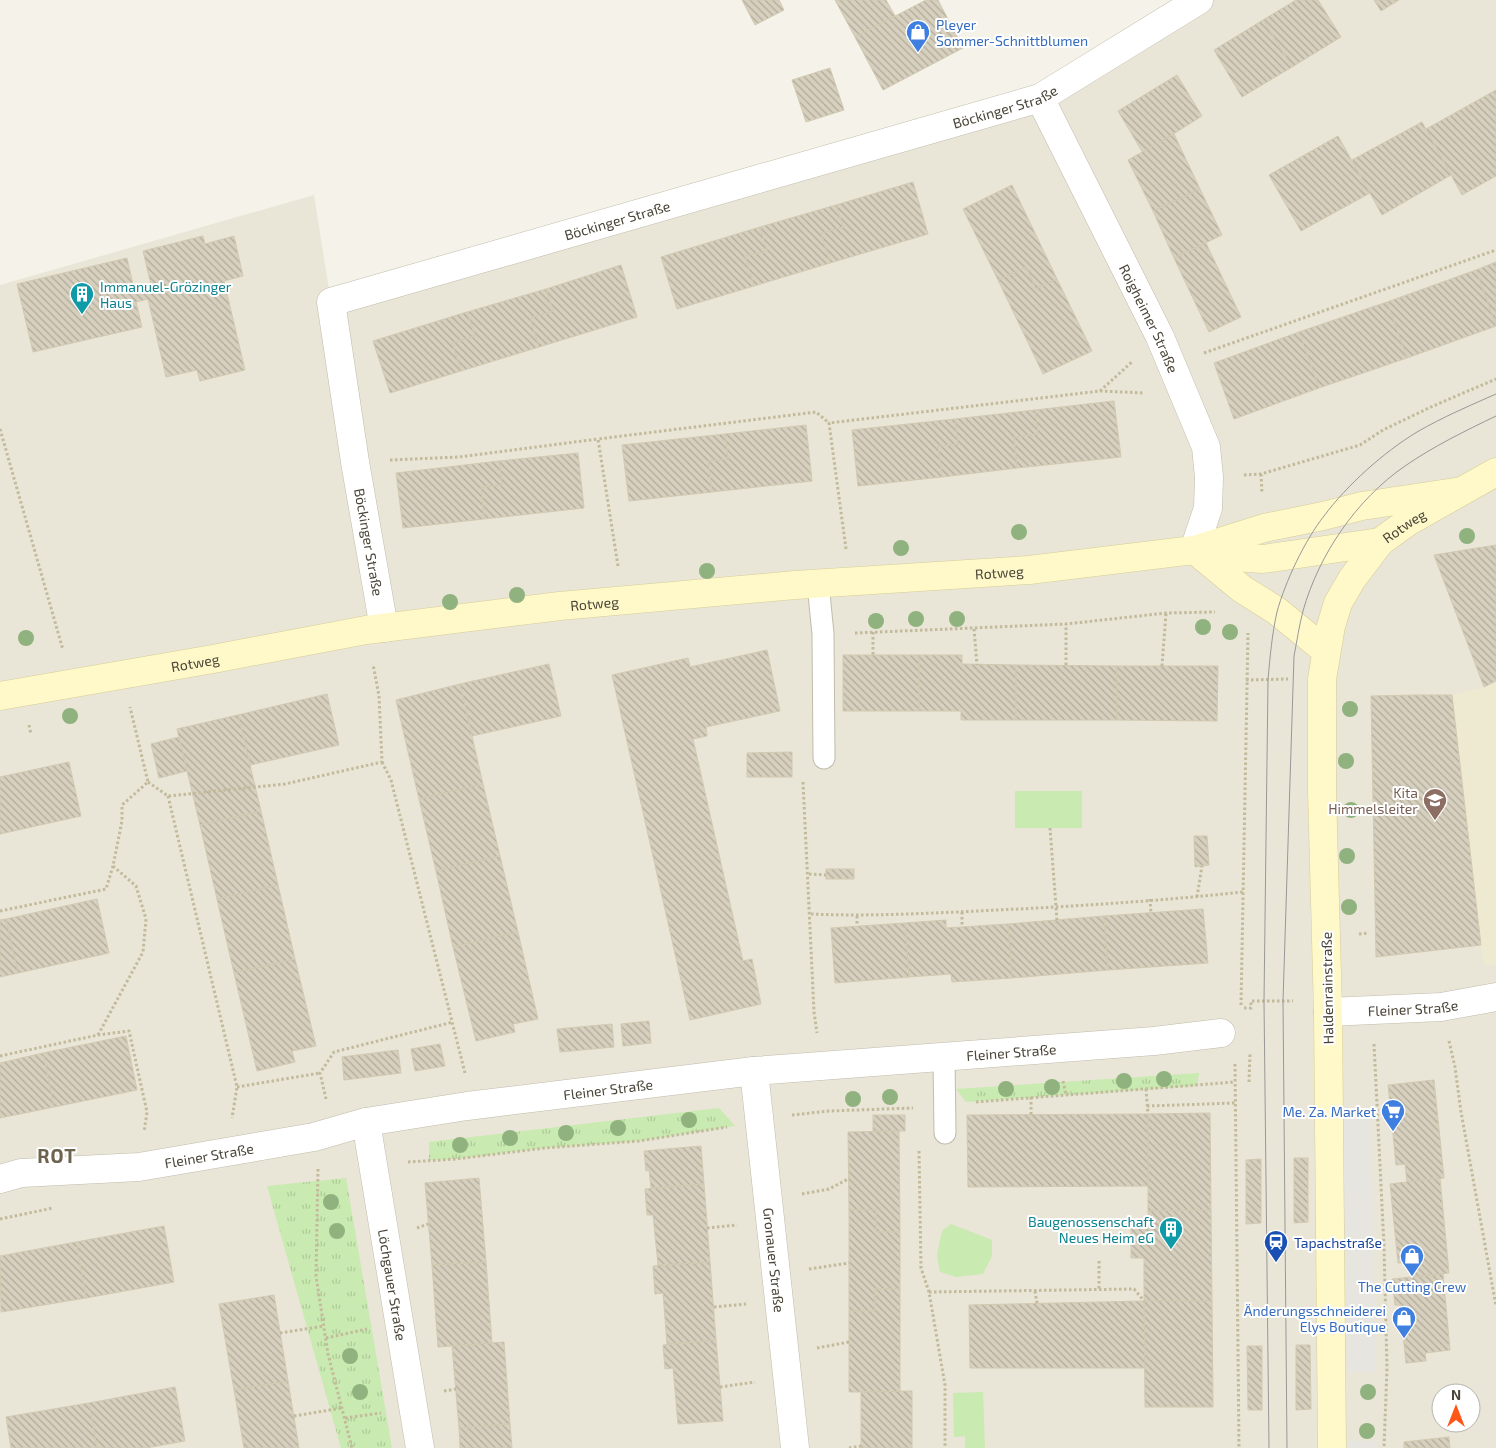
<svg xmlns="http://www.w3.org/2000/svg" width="1496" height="1448" viewBox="0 0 1496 1448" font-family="'Exo 2',sans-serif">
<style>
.residential{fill:#e9e5d7;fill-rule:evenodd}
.education{fill:#eeead2}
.grass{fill:url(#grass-tufts)}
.green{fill:#c9eab0}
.parking{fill:#e6e5e0}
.building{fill:url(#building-back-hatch);stroke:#d2c9b1}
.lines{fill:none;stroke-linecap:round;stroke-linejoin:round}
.service-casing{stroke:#c1bcab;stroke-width:23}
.minor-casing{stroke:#c1bcab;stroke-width:29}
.secondary-casing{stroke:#d6cd97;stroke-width:29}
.path{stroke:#c3ba9b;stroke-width:3;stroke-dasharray:2.5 2.5;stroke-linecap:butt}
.service{stroke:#fff;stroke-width:21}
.minor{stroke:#fff;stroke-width:28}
.secondary{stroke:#fff9c9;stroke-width:28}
.tram{stroke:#989898;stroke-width:1}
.tree{fill:#90b27e}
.labels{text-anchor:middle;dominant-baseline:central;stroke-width:4;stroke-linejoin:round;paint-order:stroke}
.shop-label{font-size:14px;fill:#366cbe;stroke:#fff;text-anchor:end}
.street-label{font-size:14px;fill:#494437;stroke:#fff}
.culture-label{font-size:14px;fill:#0d838f;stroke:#fff;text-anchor:start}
.education-label{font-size:14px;fill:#785e54;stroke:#fff;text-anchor:end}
.transit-label{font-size:14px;fill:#164399;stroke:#fff;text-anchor:start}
.district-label{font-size:19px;font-weight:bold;letter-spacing:1px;fill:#6c644e;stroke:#fff}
</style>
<defs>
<pattern id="grass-tufts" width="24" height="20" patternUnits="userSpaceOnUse" patternTransform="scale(1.25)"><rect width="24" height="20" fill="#c9eab0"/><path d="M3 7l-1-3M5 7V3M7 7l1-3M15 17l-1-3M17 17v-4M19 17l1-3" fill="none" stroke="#aeca98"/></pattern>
<pattern id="building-back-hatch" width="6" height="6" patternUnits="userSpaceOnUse" patternTransform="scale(1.25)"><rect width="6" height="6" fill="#d7d0be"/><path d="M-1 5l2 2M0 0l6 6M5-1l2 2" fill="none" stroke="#b0aa9b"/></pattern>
</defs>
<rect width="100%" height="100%" fill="#f5f3e9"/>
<path class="residential" d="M1199 0H1496V1448H0V285L314 195 331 302 1040 98ZM1441 1393H1471V1423H1441Z"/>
<polygon class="education" points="1496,681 1496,964 1484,966 1480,945 1376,957 1371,696 1452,695 1484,687"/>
<g class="grass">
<polygon points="1199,1073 1197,1086 966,1102 956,1089"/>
<polygon points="719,1108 735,1126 639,1141 545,1148 456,1159 429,1160 429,1142"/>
<polygon points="346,1178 392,1448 341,1448 267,1186"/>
</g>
<g class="green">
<rect x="1015" y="791" width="67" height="37"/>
<polygon points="951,1224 992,1240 992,1256 983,1274 956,1277 940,1272 937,1255 942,1231"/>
<polygon points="983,1392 985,1448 965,1448 965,1436 954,1437 953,1393"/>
</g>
<g class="parking">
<polygon points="1342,1111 1371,1111 1376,1372 1347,1372"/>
<rect x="1348" y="1441" width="29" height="7"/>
</g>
<g class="building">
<polygon points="742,0 779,0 784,10 755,25"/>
<polygon points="835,0 886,0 895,16 855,37"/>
<polygon points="926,0 938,0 963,48 883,90 855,37"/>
<polygon points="1296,0 1318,0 1341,37 1292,67 1263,20"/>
<polygon points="1374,0 1399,0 1381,11"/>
<polygon points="1263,20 1292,67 1242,97 1214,50"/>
<polygon points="830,68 844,110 806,122 792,80"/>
<polygon points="1177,75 1202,116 1143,153 1118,111"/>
<polygon points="1496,90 1496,176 1462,195 1426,129"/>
<polygon points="1422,122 1451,175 1382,215 1352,160"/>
<polygon points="1174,134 1200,189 1153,211 1128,160"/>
<polygon points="1338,136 1370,193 1301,231 1269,175"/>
<polygon points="913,182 928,234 830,263 821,233 843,227 836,205"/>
<polygon points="1012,185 1057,279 1036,289 1026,267 998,280 963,209"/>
<polygon points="1200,189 1222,235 1174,258 1153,211"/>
<polygon points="836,205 843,227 821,233 830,263 754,286 745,256 767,251 760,227"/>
<polygon points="760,227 767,251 745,256 754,286 677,309 661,257"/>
<polygon points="203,236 205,244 234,236 243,276 224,281 245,370 200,381 197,370 166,377 148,299 136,302 142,327 33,352 17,284 127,258 134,289 151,285 143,251"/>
<polygon points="1206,243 1241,317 1209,332 1174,258"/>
<polygon points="1496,262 1496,326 1476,270"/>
<polygon points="621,265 637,317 539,347 530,318 553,311 546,289"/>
<polygon points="1026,267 1036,289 1057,279 1092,351 1043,374 998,280"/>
<polygon points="1476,270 1496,326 1407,358 1387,302"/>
<polygon points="546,289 553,311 530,318 539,347 461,371 452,343 475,336 467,312"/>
<polygon points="1387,302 1407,358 1319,388 1299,332"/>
<polygon points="467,312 475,336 452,343 461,371 390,393 373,341"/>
<polygon points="1299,332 1319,388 1234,419 1214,363"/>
<polygon points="1114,401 1121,457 1017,468 1014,437 1038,434 1035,410"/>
<polygon points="1035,410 1038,434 1014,437 1017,468 942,477 938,446 958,444 955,419"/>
<polygon points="955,419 958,444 938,446 942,477 858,486 852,430"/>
<polygon points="806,425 812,481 712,492 708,461 728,459 725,434"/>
<polygon points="725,434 728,459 708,461 712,492 629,501 622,445"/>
<polygon points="578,453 584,508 484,519 481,487 502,485 499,461"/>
<polygon points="499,461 502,485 481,487 484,519 403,528 396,473"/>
<polygon points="1496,545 1496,681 1484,687 1434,555"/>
<polygon points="767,650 780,711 706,727 707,736 693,739 743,961 752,959 761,1004 690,1020 612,675 688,658 690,667"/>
<rect x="843" y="655" width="76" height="56"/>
<polygon points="919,655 962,655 962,664 1016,665 1016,720 961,720 961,711 919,711"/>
<polygon points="549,664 561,716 472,736 460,684"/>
<polygon points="1016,665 1117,666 1117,720 1016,720"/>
<polygon points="1117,666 1218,666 1217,721 1117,720"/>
<polygon points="460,684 483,784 419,799 396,700"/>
<polygon points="327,694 339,745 250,765 238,715"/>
<polygon points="1418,695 1452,695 1481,945 1376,957 1371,696"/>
<polygon points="238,715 261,811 200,825 177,729"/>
<polygon points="179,737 187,771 159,778 151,744"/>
<polygon points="792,752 792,777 747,777 747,753"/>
<polygon points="69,762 81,816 0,834 0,777"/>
<polygon points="483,784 500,856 436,871 419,799"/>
<polygon points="261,811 278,885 217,899 200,825"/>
<polygon points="1194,836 1207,836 1209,865 1195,867"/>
<polygon points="500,856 518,932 453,947 436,871"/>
<rect x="826" y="869" width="28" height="10"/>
<polygon points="278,885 295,959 234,973 217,899"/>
<polygon points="97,899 109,953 18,973 6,919"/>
<polygon points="1203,909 1208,963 1108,970 1104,916"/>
<polygon points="1104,916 1108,970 1012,978 1008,924"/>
<polygon points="6,919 18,973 0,977 0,920"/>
<polygon points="946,920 946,928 1008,924 1012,978 952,982 951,974 909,977 905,923"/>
<polygon points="905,923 909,977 835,983 831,928"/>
<polygon points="518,932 538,1019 513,1024 515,1032 476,1041 453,947"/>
<polygon points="295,959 316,1046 292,1051 295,1062 257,1071 234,973"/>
<polygon points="649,1021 651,1043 623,1046 621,1024"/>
<polygon points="612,1024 614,1047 560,1052 557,1029"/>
<polygon points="126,1036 137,1090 54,1107 43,1053"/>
<polygon points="440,1044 445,1066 415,1071 411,1049"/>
<polygon points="398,1050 401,1073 344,1080 342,1057"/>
<polygon points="43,1053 54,1107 0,1118 0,1063"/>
<polygon points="1434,1080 1444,1178 1407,1182 1405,1164 1396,1165 1388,1085"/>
<polygon points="1210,1113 1211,1210 1148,1211 1148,1114"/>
<polygon points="1148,1114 1148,1186 968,1187 967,1115"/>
<rect x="873" y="1115" width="32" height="16"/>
<polygon points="899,1131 900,1232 876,1232 876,1210 849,1210 848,1132"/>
<polygon points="701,1146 704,1184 651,1188 649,1170 646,1171 644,1151"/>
<polygon points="1294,1158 1308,1158 1308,1222 1294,1223"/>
<polygon points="1261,1159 1261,1223 1246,1224 1246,1160"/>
<polygon points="479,1178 486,1262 432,1265 425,1183"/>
<polygon points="1440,1178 1449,1273 1412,1277 1410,1262 1398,1263 1390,1184"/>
<polygon points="704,1184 710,1262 658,1265 653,1215 647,1215 645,1189"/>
<polygon points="849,1210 876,1210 876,1232 900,1232 900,1289 875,1289 875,1311 849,1311"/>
<polygon points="1211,1210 1212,1301 1144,1301 1144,1258 1131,1258 1131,1227 1149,1226 1148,1211"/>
<polygon points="164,1226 174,1282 86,1298 76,1242"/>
<polygon points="76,1242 86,1298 1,1312 0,1256"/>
<polygon points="486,1262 492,1343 438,1347 432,1265"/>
<polygon points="710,1262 716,1340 667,1344 663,1293 655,1294 653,1266"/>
<polygon points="1443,1274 1450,1350 1425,1353 1426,1361 1406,1363 1400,1305 1395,1305 1392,1279"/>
<polygon points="875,1289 900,1289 900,1392 849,1392 849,1311 875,1311"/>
<polygon points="274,1295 288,1381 234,1390 219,1304"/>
<polygon points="1144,1301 1212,1301 1213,1407 1145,1407"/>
<polygon points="1144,1301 1145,1368 970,1368 969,1305"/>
<polygon points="716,1340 723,1421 678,1424 673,1368 665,1369 663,1345"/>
<polygon points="504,1342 510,1424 459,1428 452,1346"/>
<polygon points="1296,1345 1310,1345 1311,1409 1296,1410"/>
<polygon points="1247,1346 1262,1346 1262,1410 1248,1410"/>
<polygon points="288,1381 299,1448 244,1448 234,1390"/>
<polygon points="175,1387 185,1441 146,1448 97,1448 89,1403"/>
<polygon points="912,1391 912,1448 861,1448 861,1392"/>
<polygon points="89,1403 97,1448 11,1448 6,1417"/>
<polygon points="510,1424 512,1448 460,1448 459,1428"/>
<polygon points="1449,1437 1450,1448 1404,1448 1404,1442"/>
</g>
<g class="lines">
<g class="service-casing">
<g id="service">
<polyline points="818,584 823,634 824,758"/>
<polyline points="944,1057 945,1133"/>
</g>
</g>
<g class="minor-casing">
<g id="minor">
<path id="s1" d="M1040 98 1160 337 1206 447 1209 477 1208 508 1194 550"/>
<path id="s2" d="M384 628 355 462 331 302 1040 98 1199 0"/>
<path id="s3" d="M1328 1012 1441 1007 1496 997"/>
<path id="s4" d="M754 1071 795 1448"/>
<path id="s5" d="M366 1122 420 1448"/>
<path id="s6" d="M0 1179 21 1173 139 1167 314 1137 366 1122 467 1106 754 1071 1154 1041 1221 1033"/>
</g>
</g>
<g class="secondary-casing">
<g id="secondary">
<path id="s7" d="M1199 550 1236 557 1263 559 1380 542 1409 521 1496 472"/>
<polyline points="1196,551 1242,589 1277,611 1326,651"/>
<path id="s8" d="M0 696 213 659 366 630 560 606 795 585 1029 570 1194 550 1264 528 1323 516 1362 506 1462 491"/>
<polyline points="1332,1448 1328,1012 1322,791 1322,679 1331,626 1338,603 1352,579 1380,542"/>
</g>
</g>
<g class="path">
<polyline points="1204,353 1496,250"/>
<polyline points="1100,391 1133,361"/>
<polyline points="0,429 63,650"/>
<polyline points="390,460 459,457 598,439"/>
<polyline points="1261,474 1262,494"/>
<polyline points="1244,475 1261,474 1360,445 1383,430 1433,406 1496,379"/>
<polyline points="846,549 829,423 1100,391 1145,393"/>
<polyline points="618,566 598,439 816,412 829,423"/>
<polyline points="974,629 977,665"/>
<polyline points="873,632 873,655"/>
<polyline points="855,633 1066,624 1166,613 1215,612"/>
<polyline points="1066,665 1066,624"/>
<polyline points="1162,666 1166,613"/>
<polyline points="1246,680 1288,679"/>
<polyline points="29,725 31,734"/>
<polyline points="382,762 391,780 465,1073"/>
<polyline points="148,782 168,796 285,784 382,762 379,696 373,664"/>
<polyline points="803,782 814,1012 817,1033"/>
<polyline points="168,796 237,1087 232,1118"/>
<polyline points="1050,828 1057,920"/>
<polyline points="809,874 826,875"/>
<polyline points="1197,897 1202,866"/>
<polyline points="1150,899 1151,913"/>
<polyline points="0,911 106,889 113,866"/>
<polyline points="962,912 962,927"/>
<path d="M811 914C880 917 950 912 1019 909 1094 905 1169 900 1243 892"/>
<polyline points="857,916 857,926"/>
<polyline points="1359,934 1369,933"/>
<polyline points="1241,1005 1248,633"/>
<polyline points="1244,1008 1251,1008 1251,1001 1293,1001"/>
<polyline points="98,1035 143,952 146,919 136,886 113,866 122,821 122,805 148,782 130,707"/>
<polyline points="1449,1041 1455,1067 1461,1112 1496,1306"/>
<polyline points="1374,1044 1384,1246 1387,1368 1384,1448"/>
<polyline points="0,1056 98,1035 129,1031 147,1112 144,1132"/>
<polyline points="1235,1064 1239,1448"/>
<polyline points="1063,1081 1066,1095"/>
<polyline points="1249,1082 1250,1053"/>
<polyline points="237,1087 320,1073"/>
<polyline points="1146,1089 1148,1114"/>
<polyline points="1031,1097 1031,1115"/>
<polyline points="326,1099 320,1073 334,1052 453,1022"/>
<polyline points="976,1102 1235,1082"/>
<polyline points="1147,1106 1235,1103"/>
<polyline points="792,1115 829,1111 913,1108"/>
<polyline points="919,1151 921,1268 929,1292 945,1385 945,1448"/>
<polyline points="408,1162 456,1159 545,1148 639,1141 727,1127"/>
<polyline points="318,1169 316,1276 328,1354 352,1448"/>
<polyline points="802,1194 829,1189 848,1179"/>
<polyline points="0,1219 53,1208"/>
<polyline points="417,1228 428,1224"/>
<polyline points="707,1228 737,1225"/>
<polyline points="1099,1261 1099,1290"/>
<polyline points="809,1269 849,1263"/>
<polyline points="1035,1291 1037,1303"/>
<polyline points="929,1292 1134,1289 1144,1301"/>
<polyline points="714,1307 746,1304"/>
<polyline points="280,1333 324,1326"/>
<polyline points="326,1338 367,1329"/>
<polyline points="817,1348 849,1342"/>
<polyline points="720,1387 755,1382"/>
<polyline points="444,1391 456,1389"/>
<polyline points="294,1416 342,1408"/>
<polyline points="345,1418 381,1413"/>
<polyline points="849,1448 861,1446"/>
</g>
<use href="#service" class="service"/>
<use href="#minor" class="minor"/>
<use href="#secondary" class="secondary"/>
<g class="tram">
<path d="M1269 1448 1264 1001 1268 680C1270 657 1272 634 1277 612 1285 582 1305 540 1324 516 1347 485 1384 452 1417 432 1443 417 1469 406 1496 394"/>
<path d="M1287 1448 1283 1001 1294 656C1297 641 1299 626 1303 611 1319 554 1357 499 1405 466 1434 446 1465 431 1496 416"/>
</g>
</g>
<g class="tree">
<circle cx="1019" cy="532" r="8"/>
<circle cx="1467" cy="536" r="8"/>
<circle cx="901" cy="548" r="8"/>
<circle cx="707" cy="571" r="8"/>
<circle cx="517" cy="595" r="8"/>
<circle cx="450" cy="602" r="8"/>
<circle cx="916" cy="619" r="8"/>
<circle cx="957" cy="619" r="8"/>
<circle cx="876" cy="621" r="8"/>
<circle cx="1203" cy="627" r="8"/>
<circle cx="1230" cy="632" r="8"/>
<circle cx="26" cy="638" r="8"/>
<circle cx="1350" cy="709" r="8"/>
<circle cx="70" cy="716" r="8"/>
<circle cx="1346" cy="761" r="8"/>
<circle cx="1351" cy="810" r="8"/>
<circle cx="1347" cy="856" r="8"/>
<circle cx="1349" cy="907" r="8"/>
<circle cx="1164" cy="1079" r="8"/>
<circle cx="1124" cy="1081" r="8"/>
<circle cx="1052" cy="1087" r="8"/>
<circle cx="1006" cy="1089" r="8"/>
<circle cx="890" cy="1097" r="8"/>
<circle cx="853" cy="1099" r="8"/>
<circle cx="689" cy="1120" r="8"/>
<circle cx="618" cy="1128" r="8"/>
<circle cx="566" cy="1133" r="8"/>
<circle cx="510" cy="1138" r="8"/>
<circle cx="460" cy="1145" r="8"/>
<circle cx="331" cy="1202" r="8"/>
<circle cx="337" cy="1231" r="8"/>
<circle cx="350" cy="1356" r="8"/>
<circle cx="360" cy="1392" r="8"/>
<circle cx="1368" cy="1392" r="8"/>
<circle cx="1367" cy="1431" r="8"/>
</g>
<defs>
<g id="shop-pin" transform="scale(1.25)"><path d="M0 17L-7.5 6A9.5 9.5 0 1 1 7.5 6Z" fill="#3f7fe0" stroke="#fff"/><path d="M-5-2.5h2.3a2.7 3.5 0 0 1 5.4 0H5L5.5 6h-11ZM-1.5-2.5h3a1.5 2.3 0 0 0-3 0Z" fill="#fff"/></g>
<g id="building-pin" transform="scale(1.25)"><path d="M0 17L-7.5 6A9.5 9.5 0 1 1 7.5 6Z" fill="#0f9aa8" stroke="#fff"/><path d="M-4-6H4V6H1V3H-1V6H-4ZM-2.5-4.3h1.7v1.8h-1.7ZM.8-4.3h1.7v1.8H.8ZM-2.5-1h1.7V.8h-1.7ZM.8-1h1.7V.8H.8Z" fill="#fff"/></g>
<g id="school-pin" transform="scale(1.25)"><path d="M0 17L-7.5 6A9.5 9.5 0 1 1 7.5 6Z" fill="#8d6e63" stroke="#fff"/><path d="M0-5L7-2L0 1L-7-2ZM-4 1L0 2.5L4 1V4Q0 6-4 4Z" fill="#fff"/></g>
<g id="supermarket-pin" transform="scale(1.25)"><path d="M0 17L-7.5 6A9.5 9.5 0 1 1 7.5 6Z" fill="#3f7fe0" stroke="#fff"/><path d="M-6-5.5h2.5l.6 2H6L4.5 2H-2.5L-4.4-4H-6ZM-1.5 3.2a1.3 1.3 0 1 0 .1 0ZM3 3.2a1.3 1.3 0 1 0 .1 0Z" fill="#fff"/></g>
<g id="station-pin" transform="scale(1.25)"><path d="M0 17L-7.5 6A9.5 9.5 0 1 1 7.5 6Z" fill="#1a4fb4" stroke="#fff"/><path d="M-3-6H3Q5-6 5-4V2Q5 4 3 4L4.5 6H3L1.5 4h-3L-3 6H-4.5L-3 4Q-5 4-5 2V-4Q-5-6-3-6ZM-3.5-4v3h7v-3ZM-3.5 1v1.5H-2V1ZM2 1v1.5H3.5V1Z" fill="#fff"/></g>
</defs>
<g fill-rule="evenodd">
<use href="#shop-pin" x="918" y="32"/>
<use href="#building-pin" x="82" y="294"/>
<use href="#school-pin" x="1435" y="800"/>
<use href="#supermarket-pin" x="1393" y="1111"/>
<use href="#building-pin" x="1171" y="1229"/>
<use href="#station-pin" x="1276" y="1242"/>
<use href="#shop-pin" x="1412" y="1256"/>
<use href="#shop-pin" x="1404" y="1318"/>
</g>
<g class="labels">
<g class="shop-label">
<text x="936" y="24" text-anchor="start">Pleyer<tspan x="936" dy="16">Sommer-Schnittblumen</tspan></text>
<text x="1376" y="1111">Me. Za. Market</text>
<text x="1412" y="1286" text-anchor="middle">The Cutting Crew</text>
<text x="1386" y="1310">Änderungsschneiderei<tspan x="1386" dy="16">Elys Boutique</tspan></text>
</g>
<g class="street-label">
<text stroke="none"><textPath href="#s2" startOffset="1032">Böckinger Straße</textPath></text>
<text stroke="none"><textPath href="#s2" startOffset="628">Böckinger Straße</textPath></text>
<text stroke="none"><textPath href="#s1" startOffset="246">Roigheimer Straße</textPath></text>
<text stroke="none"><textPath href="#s7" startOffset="212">Rotweg</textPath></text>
<text transform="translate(369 542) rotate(80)">Böckinger Straße</text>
<text stroke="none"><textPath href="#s8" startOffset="1008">Rotweg</textPath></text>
<text stroke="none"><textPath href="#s8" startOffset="602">Rotweg</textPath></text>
<text stroke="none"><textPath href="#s8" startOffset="198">Rotweg</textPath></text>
<text transform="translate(1327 988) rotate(-91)">Haldenrainstraße</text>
<text stroke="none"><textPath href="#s3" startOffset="85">Fleiner Straße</textPath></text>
<text stroke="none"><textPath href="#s6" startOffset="1021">Fleiner Straße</textPath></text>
<text stroke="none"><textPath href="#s6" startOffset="616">Fleiner Straße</textPath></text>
<text stroke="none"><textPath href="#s6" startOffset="211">Fleiner Straße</textPath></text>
<text stroke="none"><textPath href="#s4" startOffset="190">Gronauer Straße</textPath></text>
<text stroke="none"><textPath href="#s5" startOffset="165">Löchgauer Straße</textPath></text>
</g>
<g class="culture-label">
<text x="100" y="286">Immanuel-Grözinger<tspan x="100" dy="16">Haus</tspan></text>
<text x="1154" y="1221" text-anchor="end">Baugenossenschaft<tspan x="1154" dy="16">Neues Heim eG</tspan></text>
</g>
<g class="education-label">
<text x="1418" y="792">Kita<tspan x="1418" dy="16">Himmelsleiter</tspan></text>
</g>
<g class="transit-label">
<text x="1294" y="1242">Tapachstraße</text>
</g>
<g class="district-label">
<text x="57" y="1155">ROT</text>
</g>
</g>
<g transform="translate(1456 1408)"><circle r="24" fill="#ffffff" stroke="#b6b4af"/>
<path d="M0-4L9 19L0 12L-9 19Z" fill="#ff5516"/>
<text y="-8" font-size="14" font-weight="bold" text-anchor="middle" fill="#494437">N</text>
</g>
</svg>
